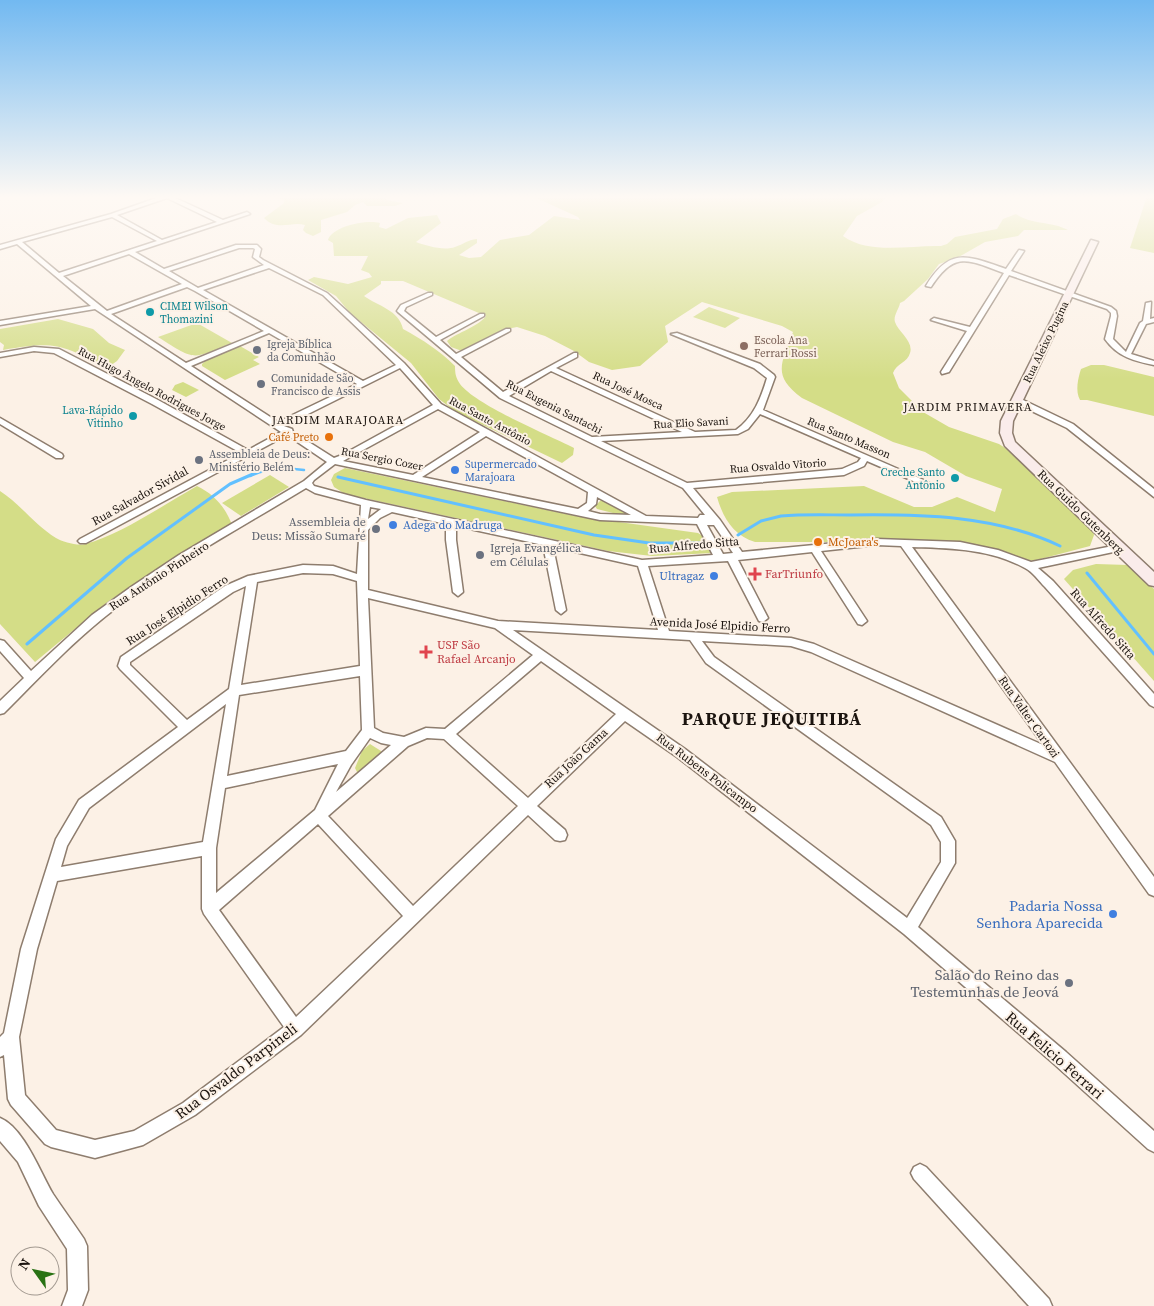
<svg xmlns="http://www.w3.org/2000/svg" width="1154" height="1306" viewBox="0 0 1154 1306" font-family="'Source Serif 4',serif">
<style>
.green{fill:#d4dd87}
.lines{fill:none;stroke-linecap:round;stroke-linejoin:round}
.stream-far1{stroke:#62c0ff;stroke-width:2.5}
.stream{stroke:#62c0ff;stroke-width:3}
.street-casing{stroke:#8e7d6e;stroke-width:3}
.secondary-casing{stroke:#8e7d6e;stroke-width:3}
.street{fill:#fff;fill-rule:evenodd}
.secondary{fill:#faeceb;fill-rule:evenodd}
.culture-dot{fill:#0f9aa8;stroke:#fcf1e6;stroke-width:2}
.education-dot{fill:#8d6e63;stroke:#fcf1e6;stroke-width:2}
.worship-dot{fill:#6b7280;stroke:#fcf1e6;stroke-width:2}
.food-dot{fill:#e8710a;stroke:#fcf1e6;stroke-width:2}
.shop-dot{fill:#3f7fe0;stroke:#fcf1e6;stroke-width:2}
.health-dot{fill:#e0444e;stroke:#fcf1e6;stroke-width:2}
.labels{text-anchor:middle;dominant-baseline:central;stroke-width:4;stroke-linejoin:round;paint-order:stroke}
.far-culture-label{font-size:11px;fill:#0d838f;stroke:#fcf1e6;text-anchor:end}
.far-education-label{font-size:11px;fill:#785e54;stroke:#fcf1e6;text-anchor:start}
.far-street-label{font-size:11px;fill:#1b140f;stroke:#fcf1e6}
.far-worship-label{font-size:11px;fill:#5b616d;stroke:#fcf1e6;text-anchor:start}
.far-food-label{font-size:11px;fill:#c56008;stroke:#fcf1e6;text-anchor:end}
.far-shop-label{font-size:11px;fill:#366cbe;stroke:#fcf1e6;text-anchor:start}
.far-quarter-label{font-size:12px;letter-spacing:1px;fill:#1b140f;stroke:#fcf1e6}
.street-label{font-size:12px;fill:#1b140f;stroke:#fcf1e6}
.worship-label{font-size:12px;fill:#5b616d;stroke:#fcf1e6;text-anchor:end}
.shop-label{font-size:12px;fill:#366cbe;stroke:#fcf1e6;text-anchor:start}
.food-label{font-size:12px;fill:#c56008;stroke:#fcf1e6;text-anchor:start}
.health-label{font-size:12px;fill:#be3a42;stroke:#fcf1e6;text-anchor:start}
.near-shop-label{font-size:15px;fill:#366cbe;stroke:#fcf1e6;text-anchor:end}
.near-worship-label{font-size:15px;fill:#5b616d;stroke:#fcf1e6;text-anchor:end}
.near-street-label{font-size:15px;fill:#1b140f;stroke:#fcf1e6}
.district-label{font-size:18px;font-weight:bold;letter-spacing:1px;fill:#1b140f;stroke:#fcf1e6}
</style>
<rect width="100%" height="100%" fill="#fcf1e6"/>
<g class="green">
<path d="M282 196H384L387 200 403 203 395 206H367L363 202 355 205 347 212 321 220V232L313 236 306 233 303 230 305 225C291 221 278 232 264 218L284 203V200L278 198Z"/>
<path d="M532 196H887L882 202 857 216 843 236C869 255 910 245 941 246L947 244 955 237 997 229 1003 219 1016 214C1032 225 1051 221 1068 230H1024L1018 236 985 242 957 258 939 264 928 279 904 301 900 303C899 309 893 316 895 322 898 332 914 341 910 353 908 362 896 364 893 373L899 388 923 412 949 427 999 444 1025 461 1092 524 1094 535 1090 546 1033 561 959 542H755C734 536 723 518 717 497L732 492 864 486 914 507H932L957 497 995 512 1002 489 966 476 925 452 893 442 802 398C771 375 782 363 793 332L782 326 702 302 665 326 668 342 640 366 612 370 589 362 574 351 545 336 517 327 502 330 462 351 451 347 447 341C458 332 478 327 486 316L403 281H381V284L364 296C378 306 399 310 403 329 423 340 439 350 455 366 455 374 456 378 460 384 476 405 548 435 574 448L573 455 562 463 456 412 439 399 411 363 350 313 336 296 308 280 314 277 348 284 372 277 369 273 361 270 368 256H334L333 243 328 240C332 226 367 219 380 223L379 227 386 229 408 218 437 215 441 223 416 242C427 246 444 251 455 247 464 244 467 240 477 239V243L459 255 469 258 481 257 500 240 529 235 554 216 580 220 578 217Z"/>
<polygon points="1147,196 1154,196 1154,253 1130,248"/>
<polygon points="709,307 740,318 725,328 693,317"/>
<path d="M58 319 93 329 109 343 125 350 117 361 107 368C60 344 56 341 3 350L4 345 0 342V329Z"/>
<path d="M197 323 232 343C191 360 196 361 158 337Z"/>
<polygon points="240,346 259,357 253,360 260,364 225,380 202,366 202,364 205,361"/>
<path d="M1091 365H1104L1154 377V416L1087 400H1080C1075 391 1078 378 1081 369Z"/>
<polygon points="183,382 199,390 186,397 172,390 175,385"/>
<polygon points="345,468 576,516 698,533 709,540 713,553 652,556 608,551 345,494 334,487 331,480 334,474"/>
<polygon points="270,475 289,487 241,516 222,503"/>
<path d="M197 486C214 494 226 508 232 525L110 600 35 662 0 624V491C20 504 36 526 56 538 63 542 77 546 85 544 120 535 165 504 197 486Z"/>
<polygon points="603,498 629,514 625,516 597,509 595,506"/>
<polygon points="1096,564 1128,565 1154,589 1154,681 1064,579 1073,570"/>
<polygon points="370,744 381,751 381,754 360,772 357,772 355,768 362,751"/>
</g>
<g class="lines">
<path class="stream-far1" d="M250 476C269 468 284 467 304 470"/>
<g class="stream">
<polyline points="338,477 594,535 649,543 701,543"/>
<path d="M738 535 761 521 781 516C804 514 827 515 850 515 921 514 995 515 1060 546"/>
<polyline points="1087,573 1154,654"/>
<polyline points="27,644 127,558 230,484 253,474"/>
</g>
<g class="street-casing">
<g id="street">
<path d="M162 196H171L223 220 247 212 250 214 135 252 164 269 236 245H257L261 249 259 257 263 260 327 293 404 363 441 404 646 516 698 518 700 515H705L683 488 500 398 398 312 397 311 401 305 428 293H432V295L406 307 404 311 436 337 480 314H484V316L440 340 456 354 506 329H510V331L461 357 503 392 574 353H577V357L556 368 695 432 736 430C754 417 761 398 767 378L754 368 671 334 677 333 760 364 774 375 775 377 763 410 935 485 933 487H927L867 461 864 466 844 475 693 488 720 520 742 552 877 539 960 542 998 550 1031 562 1118 545 1121 546 1123 548 1121 550 1118 551 1038 568 1053 581 1154 694V707L1150 705 1045 587C1039 581 1033 572 1025 568 991 549 950 548 912 547L1154 877V896L1149 894 1055 762 811 652 791 646 702 641 714 657 941 817 955 841V863L918 927 1066 1052 1154 1131V1152L1148 1149 1054 1064 904 934 677 757 625 721 537 806 565 830 567 835 565 840 560 841 555 840 528 815 301 1035 195 1115 143 1145 95 1158 51 1147 45 1144 11 1105 8 1099 4 1055 0 1057V1037L4 1033 21 949 56 839 79 800 178 727 120 669 118 666 121 657 225 586 248 576 303 565 333 566 357 574 361 505 315 493 306 488C242 527 175 563 116 608 75 639 40 677 4 713L0 714V701L24 678 0 651V640L4 641 31 671 92 615 131 587 179 555 304 481 327 462 287 435 86 543H80L78 541 80 539 241 453 152 404 54 353 34 351 0 357V353L34 347 59 349 158 400 248 450 281 432 95 309 0 325V321L91 306 17 244 0 249V245L111 214ZM167 198 217 222 162 240 117 215ZM112 217 157 241 59 273 22 242ZM239 248H253L255 249 253 257 264 265 198 288 169 271ZM129 254 182 284 107 311 63 276ZM269 268 323 295 396 365 363 381 203 290ZM187 287 195 291 264 331 186 363 111 314ZM269 333 357 384 278 422 191 366ZM400 368 433 405 342 455 334 458 293 432 292 429 284 426ZM551 371 682 432 592 437 509 396ZM438 409 480 432 413 475 343 461ZM760 414 861 458 858 462 842 469 687 483 601 441 738 434 748 429ZM486 436 588 492 587 503 578 509 422 477ZM335 464 600 520 697 524 713 555 642 560 366 500 314 486 312 483 314 480ZM597 497 631 515 600 514 588 511 596 504ZM370 507 381 509 368 519ZM392 512 446 524V540L453 592 458 596 463 592 456 540V526L543 545 556 610 561 614 566 610 553 547 638 566 658 630 498 621 368 590V530L380 518ZM707 525H714L733 553 723 554ZM877 545 901 546 1043 745 814 644 791 638 669 631 648 566 728 561 759 621 763 622 768 618 738 560 812 552 858 624 862 625 867 621 821 551ZM303 573 333 574 357 581 360 666 241 685 257 582ZM246 586 229 689 187 720 130 665V662L233 592ZM368 598 495 628 533 655 445 729 426 728 404 737 383 733 374 728ZM513 630 690 640 706 663 931 825 941 842V862L907 918 685 749ZM541 661 616 714 528 798 456 734ZM360 676 362 730 346 751 227 776 239 695ZM226 704 203 842 61 867 67 846 89 808ZM370 738 381 743 391 745 336 792 351 765ZM427 738 444 739 518 806 413 906 328 816 408 746ZM338 764 315 810 216 893V848L225 788ZM318 824 403 916 296 1017 219 910ZM202 856V909L204 914 284 1027 183 1103 134 1131 95 1140 56 1130 25 1095 19 1037 37 949 57 881Z"/>
<path d="M1019 250 1024 251 1011 271 1111 307 1116 311 1117 316 1113 339 1126 352 1140 323 1143 321 1146 303 1151 302 1150 319 1154 318V322L1146 324 1131 354 1154 361V365C1134 361 1118 357 1105 339L1111 316V313L1107 309 1009 275 949 372 942 374 941 372 967 331 931 320 934 318 970 327 1004 273C968 260 955 250 931 287L926 286C950 246 968 256 1006 269Z"/>
<polygon points="1015,399 1021,399 1073,424 1154,489 1154,497 1067,428 1015,403"/>
<polygon points="0,418 62,454 63,456 62,458 56,458 0,424"/>
<path d="M0 1118C24 1128 40 1172 53 1194 63 1209 74 1224 84 1239L87 1246 88 1290 82 1306H62L68 1290 67 1249 39 1206 18 1162 0 1141Z"/>
<polygon points="920,1164 926,1167 1049,1299 1052,1306 1029,1306 914,1179 911,1173 914,1167"/>
</g>
</g>
<g class="secondary-casing">
<polygon id="secondary" points="1091,240 1098,242 1013,421 1012,433 1015,442 1154,572 1154,586 1149,585 1005,446 1000,433 1001,421"/>
</g>
<use href="#street" class="street"/>
<use href="#secondary" class="secondary"/>
</g>
<linearGradient id="sky" x2="0" y2="1"><stop stop-color="#72b9f1"/><stop offset="0.52" stop-color="#fef9f4"/><stop offset="1" stop-color="#fef9f4" stop-opacity="0"/></linearGradient>
<rect width="1154" height="379" fill="url(#sky)"/>
<g class="culture-dot">
<circle cx="150" cy="312" r="5"/>
<circle cx="133" cy="416" r="5"/>
<circle cx="955" cy="478" r="5"/>
</g>
<circle class="education-dot" cx="744" cy="346" r="5"/>
<g class="worship-dot">
<circle cx="257" cy="350" r="5"/>
<circle cx="261" cy="384" r="5"/>
<circle cx="199" cy="460" r="5"/>
<circle cx="376" cy="529" r="5"/>
<circle cx="480" cy="555" r="5"/>
<circle cx="1069" cy="983" r="5"/>
</g>
<g class="food-dot">
<circle cx="329" cy="437" r="5"/>
<circle cx="818" cy="542" r="5"/>
</g>
<g class="shop-dot">
<circle cx="455" cy="470" r="5"/>
<circle cx="393" cy="525" r="5"/>
<circle cx="714" cy="576" r="5"/>
<circle cx="1113" cy="914" r="5"/>
</g>
<g class="health-dot">
<path d="M752.5 566.5h5v5h5v5h-5v5h-5v-5h-5v-5h5z"/>
<path d="M423.5 644.5h5v5h5v5h-5v5h-5v-5h-5v-5h5z"/>
</g>
<g class="labels">
<g class="far-culture-label">
<text x="160" y="306" text-anchor="start">CIMEI Wilson<tspan x="160" dy="13">Thomazini</tspan></text>
<text x="123" y="410">Lava-Rápido<tspan x="123" dy="13">Vitinho</tspan></text>
<text x="945" y="472">Creche Santo<tspan x="945" dy="13">Antônio</tspan></text>
</g>
<g class="far-education-label">
<text x="754" y="340">Escola Ana<tspan x="754" dy="13">Ferrari Rossi</tspan></text>
</g>
<g class="far-street-label">
<text transform="translate(1046 342) rotate(-64)">Rua Aleixo Pugina</text>
<text transform="translate(152 389) rotate(28)">Rua Hugo Ângelo Rodrigues Jorge</text>
<text transform="translate(628 391) rotate(25)">Rua José Mosca</text>
<text transform="translate(554 407) rotate(27)">Rua Eugenia Santachi</text>
<text transform="translate(490 421) rotate(28)">Rua Santo Antônio</text>
<text transform="translate(691 423) rotate(-3)">Rua Elio Savani</text>
<text transform="translate(849 438) rotate(23)">Rua Santo Masson</text>
<text transform="translate(382 459) rotate(11)">Rua Sergio Cozer</text>
<text transform="translate(778 466) rotate(-4)">Rua Osvaldo Vitorio</text>
</g>
<g class="far-worship-label">
<text x="267" y="344">Igreja Bíblica<tspan x="267" dy="13">da Comunhão</tspan></text>
<text x="271" y="378">Comunidade São<tspan x="271" dy="13">Francisco de Assis</tspan></text>
<text x="209" y="454">Assembleia de Deus:<tspan x="209" dy="13">Ministério Belém</tspan></text>
</g>
<g class="far-food-label">
<text x="319" y="437">Café Preto</text>
</g>
<g class="far-shop-label">
<text x="465" y="464">Supermercado<tspan x="465" dy="13">Marajoara</tspan></text>
</g>
<g class="far-quarter-label">
<text x="968" y="407">JARDIM PRIMAVERA</text>
<text x="338" y="420">JARDIM MARAJOARA</text>
</g>
<g class="street-label">
<text transform="translate(140 496) rotate(-29)">Rua Salvador Sividal</text>
<text transform="translate(1081 512) rotate(44)">Rua Guido Gutenberg</text>
<text transform="translate(694 545) rotate(-5)">Rua Alfredo Sitta</text>
<text transform="translate(159 576) rotate(-33)">Rua Antônio Pinheiro</text>
<text transform="translate(177 610) rotate(-33)">Rua José Elpidio Ferro</text>
<text transform="translate(1103 624) rotate(48)">Rua Alfredo Sitta</text>
<text transform="translate(720 625) rotate(3)">Avenida José Elpidio Ferro</text>
<text transform="translate(1029 717) rotate(55)">Rua Valter Cartozi</text>
<text transform="translate(576 758) rotate(-43)">Rua João Gama</text>
<text transform="translate(707 773) rotate(37)">Rua Rubens Policampo</text>
</g>
<g class="worship-label">
<text x="366" y="522">Assembleia de<tspan x="366" dy="14">Deus: Missão Sumaré</tspan></text>
<text x="490" y="548" text-anchor="start">Igreja Evangélica<tspan x="490" dy="14">em Células</tspan></text>
</g>
<g class="shop-label">
<text x="403" y="525">Adega do Madruga</text>
<text x="704" y="576" text-anchor="end">Ultragaz</text>
</g>
<g class="food-label">
<text x="828" y="542">McJoara's</text>
</g>
<g class="health-label">
<text x="765" y="574">FarTriunfo</text>
<text x="437" y="645">USF São<tspan x="437" dy="14">Rafael Arcanjo</tspan></text>
</g>
<g class="near-shop-label">
<text x="1103" y="905">Padaria Nossa<tspan x="1103" dy="17">Senhora Aparecida</tspan></text>
</g>
<g class="near-worship-label">
<text x="1059" y="974">Salão do Reino das<tspan x="1059" dy="17">Testemunhas de Jeová</tspan></text>
</g>
<g class="near-street-label">
<text transform="translate(1055 1055) rotate(41)">Rua Felicio Ferrari</text>
<text transform="translate(236 1071) rotate(-37)">Rua Osvaldo Parpineli</text>
</g>
<g class="district-label">
<text x="772" y="718">PARQUE JEQUITIBÁ</text>
</g>
</g>
<g transform="translate(35 1271) rotate(303)"><circle r="24" fill="#fcf1e6" stroke="#a29990"/>
<path d="M0-4L9 19L0 12L-9 19Z" fill="#297214"/>
<text y="-8" font-size="14" font-weight="bold" text-anchor="middle" fill="#1b140f">N</text>
</g>
</svg>
